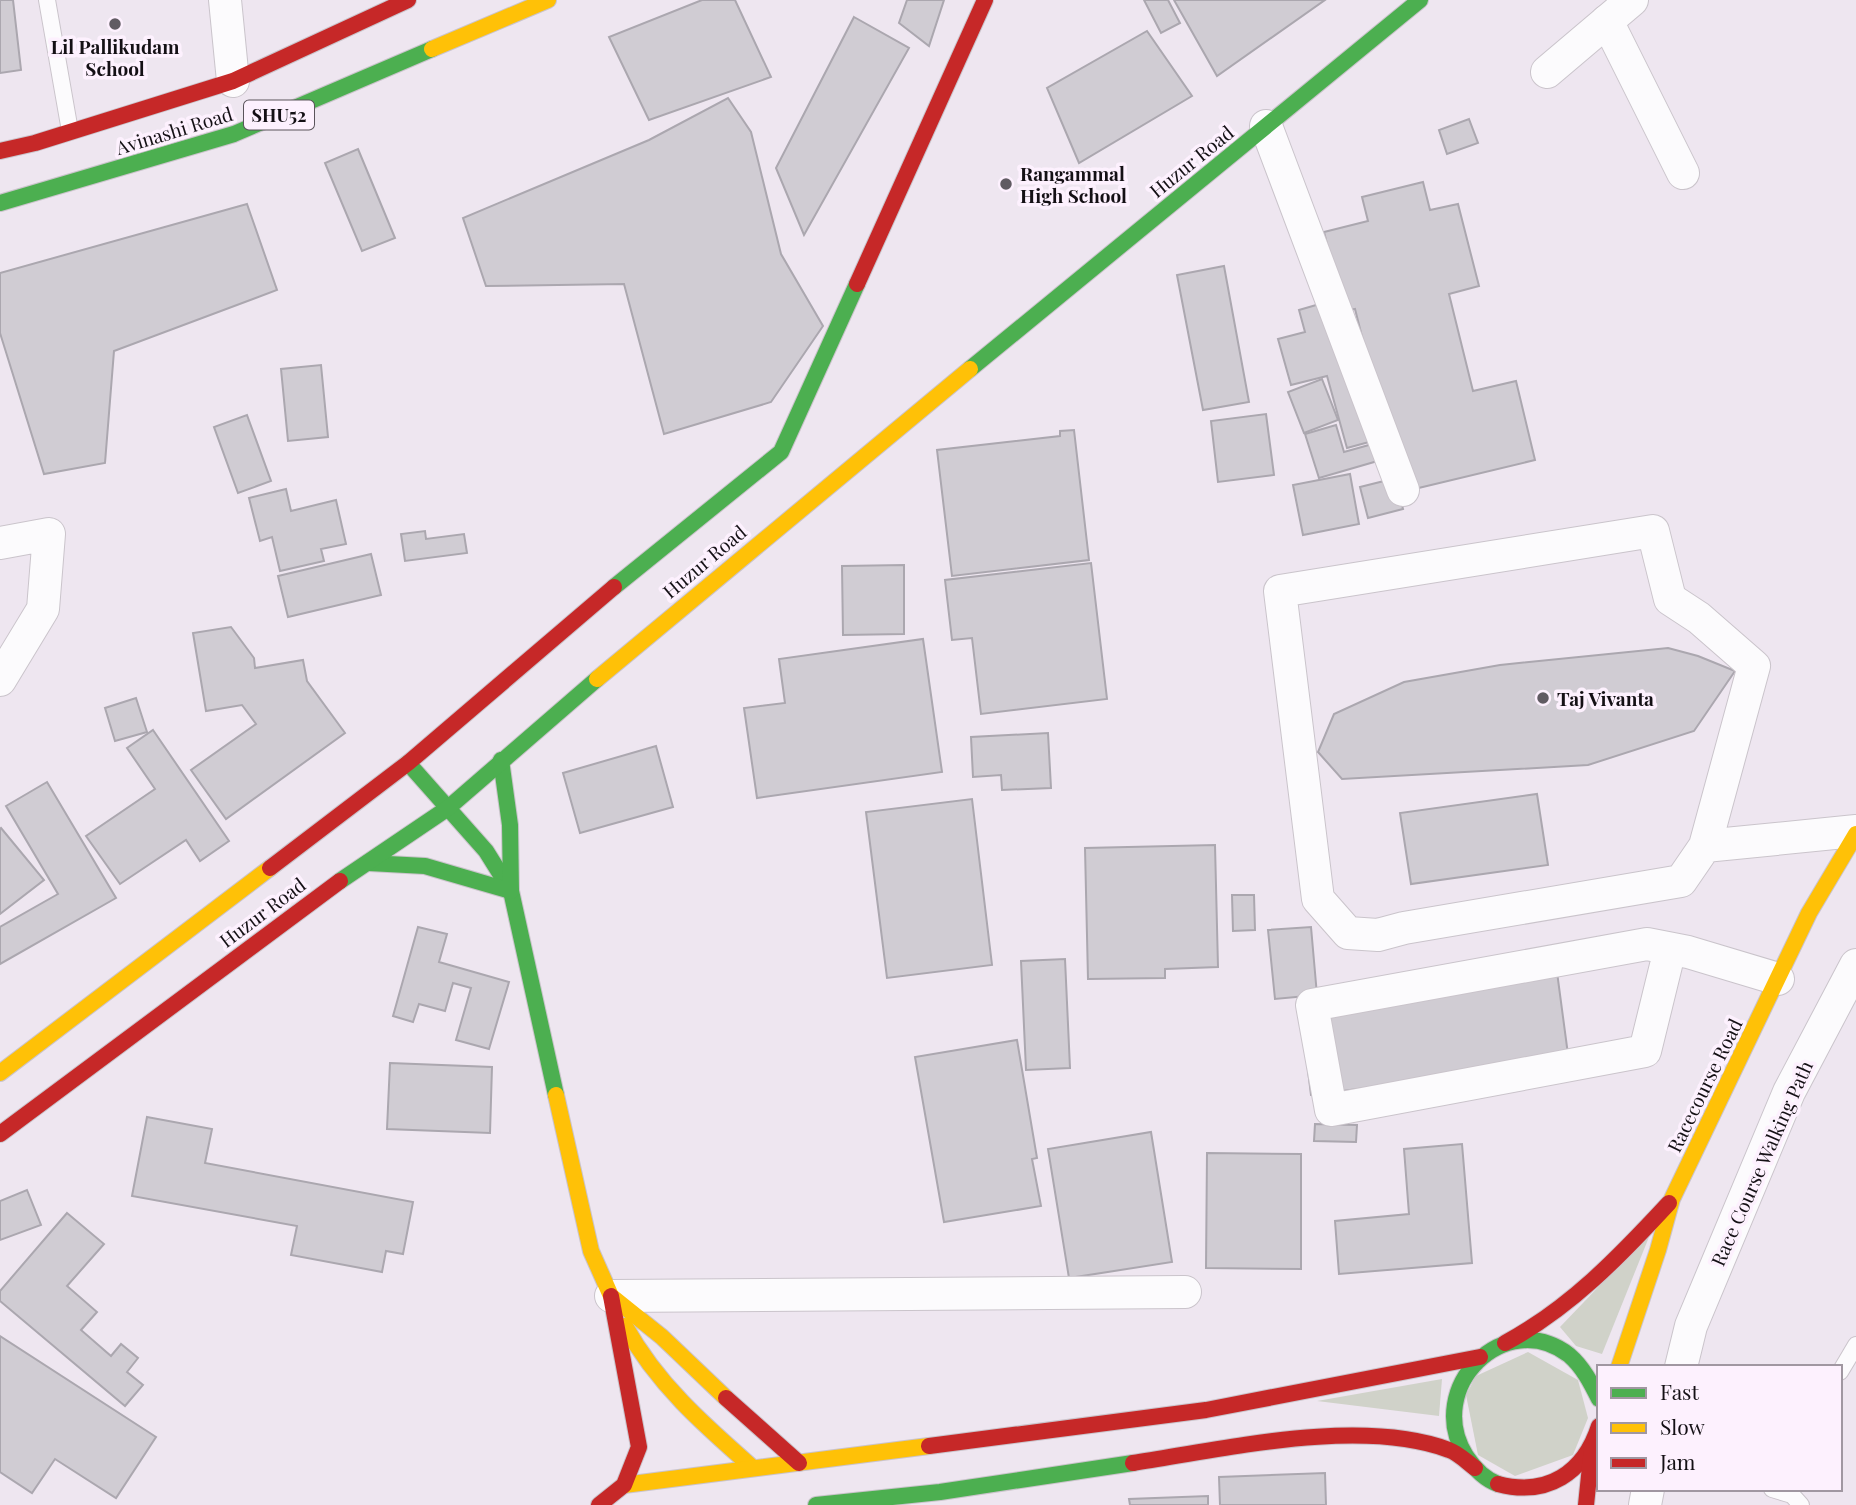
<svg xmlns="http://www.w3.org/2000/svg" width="1856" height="1505" viewBox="0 0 1856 1505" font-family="'Playfair Display',serif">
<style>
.green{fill:#d0d2c9}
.building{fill:#d0ccd3;stroke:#aba7af;stroke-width:2}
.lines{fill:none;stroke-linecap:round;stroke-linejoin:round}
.lane-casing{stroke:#cac4cb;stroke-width:18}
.street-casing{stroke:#cac4cb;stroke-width:34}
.fast-casing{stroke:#cac4cb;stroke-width:18}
.slow-casing{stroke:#cac4cb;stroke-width:18}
.jam-casing{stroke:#cac4cb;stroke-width:18}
.lane{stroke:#fcfbfd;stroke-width:16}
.street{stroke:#fcfbfd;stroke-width:32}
.fast{stroke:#4caf50;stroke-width:16}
.slow{stroke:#ffc107;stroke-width:16}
.jam{stroke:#c62828;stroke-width:16}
.poi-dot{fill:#605b62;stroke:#fdf1fe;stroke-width:2.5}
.labels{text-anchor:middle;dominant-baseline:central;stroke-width:7;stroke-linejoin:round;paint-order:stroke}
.shield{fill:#fdf1fe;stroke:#5a545b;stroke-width:2}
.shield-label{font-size:18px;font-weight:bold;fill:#141015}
.poi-label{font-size:19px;font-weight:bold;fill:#141015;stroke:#fdf1fe;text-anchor:start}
.street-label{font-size:19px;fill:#141015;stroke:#fdf1fe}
</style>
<rect width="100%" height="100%" fill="#eee6f0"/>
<g class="green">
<polygon points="1651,1232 1602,1354 1576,1346 1560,1327"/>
<polygon points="1528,1352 1578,1380 1588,1418 1573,1455 1515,1476 1478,1455 1466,1395 1476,1376"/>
<polygon points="1442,1379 1439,1416 1317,1401"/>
</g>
<g class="building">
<polygon points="0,0 13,0 21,70 0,73"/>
<polygon points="702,0 735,0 771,77 649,120 609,37"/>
<polygon points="907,0 944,0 929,46 899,23"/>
<polygon points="1144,0 1168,0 1180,23 1161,33"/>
<polygon points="1174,0 1325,0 1217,76"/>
<polygon points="854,17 909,48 804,235 776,168"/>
<polygon points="1147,31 1192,96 1079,163 1047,88"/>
<polygon points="728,98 751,132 781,254 823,326 771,402 664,434 624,284 486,286 463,218 649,140"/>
<polygon points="1469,119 1478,143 1447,154 1439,130"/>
<polygon points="358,149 395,238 362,251 325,163"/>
<polygon points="1423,182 1430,210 1458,204 1479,286 1449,294 1473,391 1516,381 1535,460 1406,491 1379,404 1355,309 1344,311 1324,232 1368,221 1362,197"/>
<polygon points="247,204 277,290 114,351 105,463 44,474 0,333 0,273"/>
<polygon points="1224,266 1249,402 1203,410 1177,275"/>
<polygon points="1330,301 1369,442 1347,448 1327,376 1291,385 1278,339 1305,332 1299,310"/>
<polygon points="321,365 328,437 288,441 281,369"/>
<polygon points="1322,379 1338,420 1304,433 1288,392"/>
<polygon points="1266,414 1274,475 1218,482 1211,421"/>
<polygon points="247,415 271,481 238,493 214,427"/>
<polygon points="1336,425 1344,452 1376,443 1381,460 1319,478 1305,434"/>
<polygon points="1074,430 1089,560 952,576 937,450 1060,436 1060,431"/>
<polygon points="1350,474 1359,524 1303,535 1293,485"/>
<polygon points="1396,478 1403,509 1368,518 1360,487"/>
<polygon points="286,489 291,511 336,500 346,544 321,549 324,561 280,571 272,537 260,541 249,498"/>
<polygon points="425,531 426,539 464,534 467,553 405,561 401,534"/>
<polygon points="371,554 381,595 288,617 278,576"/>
<polygon points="1091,563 1107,699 981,714 972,638 952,640 945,580"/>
<polygon points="904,565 904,634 843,635 842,566"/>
<polygon points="231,627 254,658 255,668 303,660 307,681 345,733 226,819 191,770 256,724 242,705 206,711 193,633"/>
<polygon points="923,639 942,772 757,798 744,708 785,703 779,659"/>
<polygon points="1668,648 1698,656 1735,671 1694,731 1588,765 1342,779 1318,752 1334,714 1404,682 1500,665"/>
<polygon points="136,698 147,732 115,741 105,708"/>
<polygon points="153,730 229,841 200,861 186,840 120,884 86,836 155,789 127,748"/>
<polygon points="1048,733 1051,788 1002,790 1001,775 973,777 971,737"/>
<polygon points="656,746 673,807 580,833 563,773"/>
<polygon points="47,782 116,898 0,964 0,927 58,894 6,806"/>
<polygon points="1537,794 1548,865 1411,884 1400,813"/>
<polygon points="972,799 992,965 887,978 866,812"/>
<polygon points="1,828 44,880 0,914 0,829"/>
<polygon points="1215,845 1218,967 1165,969 1165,978 1088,979 1085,848"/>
<polygon points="1232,895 1254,895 1255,930 1233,931"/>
<polygon points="418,927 447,934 439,962 509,982 489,1049 456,1040 471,988 453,983 445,1011 419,1004 413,1022 393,1016"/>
<polygon points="1311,927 1317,995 1275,999 1268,930"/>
<polygon points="1065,959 1070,1068 1026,1070 1021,961"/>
<polygon points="1557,972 1569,1062 1311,1095 1300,1004"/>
<polygon points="1017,1040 1037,1158 1032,1159 1041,1206 944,1222 915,1057"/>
<polygon points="390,1063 492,1067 490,1133 387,1129"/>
<polygon points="147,1117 212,1129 205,1163 413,1202 403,1254 386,1251 382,1272 291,1255 297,1226 132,1196"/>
<polygon points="1315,1124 1357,1125 1356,1142 1314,1141"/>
<polygon points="1151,1132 1172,1262 1069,1278 1048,1149"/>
<polygon points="1462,1144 1472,1263 1339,1274 1335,1221 1409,1214 1404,1149"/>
<polygon points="1207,1153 1301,1154 1301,1269 1206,1268"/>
<polygon points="27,1190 41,1225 0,1240 0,1201"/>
<polygon points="67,1213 104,1244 67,1286 97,1312 81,1330 111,1356 121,1344 138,1358 127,1372 143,1385 125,1406 0,1301 0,1291"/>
<polygon points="0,1336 156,1437 116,1498 55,1459 32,1493 0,1472"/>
<polygon points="1325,1473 1326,1505 1220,1505 1219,1477"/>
<polygon points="1208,1496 1208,1505 1130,1505 1129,1499"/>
</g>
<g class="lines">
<g class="lane-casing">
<g id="lane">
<polyline points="47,0 70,131"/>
<polyline points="1840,1372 1856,1345"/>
<polyline points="1772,1489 1792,1495 1801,1505"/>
</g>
</g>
<g class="street-casing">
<g id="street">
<polyline points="225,0 233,81"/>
<polyline points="1607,21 1683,173"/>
<polyline points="1547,72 1632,0"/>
<polyline points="1266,126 1403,490"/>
<polyline points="0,543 49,534 43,609 0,680"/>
<polyline points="1705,846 1754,666 1699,618 1670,599 1653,531 1280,591 1318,899 1348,933 1378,935 1404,928 1681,881 1705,846 1856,831"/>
<polyline points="1670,949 1645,1051 1331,1110 1312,1005 1647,944 1688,952 1778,979"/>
<polyline points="611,1296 1185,1292"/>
<polyline points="1681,1367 1691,1326 1789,1092 1856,965"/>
<polyline points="1645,1505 1648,1489"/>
</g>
</g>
<g class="fast-casing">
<g id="fast">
<polyline points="0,203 234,134 432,49"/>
<polyline points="970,369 1420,0"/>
<polyline points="614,587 781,452 857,284"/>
<polyline points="408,763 486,851 511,891 556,1095"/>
<polyline points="369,863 425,866 511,891 510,825 501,760"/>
<polyline points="340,881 448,808 597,679"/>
<path d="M1498 1484C1484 1479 1474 1468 1466 1456 1423 1388 1505 1306 1569 1355 1583 1367 1591 1383 1599 1399"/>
<polyline points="816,1505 940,1492 1133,1463"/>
</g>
</g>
<g class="slow-casing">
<g id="slow">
<polyline points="432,49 548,0"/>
<polyline points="597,679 970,369"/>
<polyline points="0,1073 270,868"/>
<polyline points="556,1095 591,1251 611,1296 662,1337 726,1398"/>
<path d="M625 1326C657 1384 704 1425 753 1468"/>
<polyline points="1619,1367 1658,1250 1672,1199 1809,913 1856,834"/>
<polyline points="624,1485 929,1446"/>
</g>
</g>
<g class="jam-casing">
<g id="jam">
<polyline points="0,151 35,143 233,81 408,0"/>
<polyline points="857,284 985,0"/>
<polyline points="270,868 408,763 614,587"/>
<polyline points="0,1134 340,881"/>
<path d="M1505 1343C1570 1308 1619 1257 1669 1203"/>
<polyline points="726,1398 799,1463"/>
<polyline points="929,1446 1206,1410 1480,1357"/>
<path d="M1133 1463C1224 1449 1361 1417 1449 1450 1458 1453 1467 1462 1475 1468"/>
<path d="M1498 1484C1547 1497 1584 1473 1599 1426"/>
<polyline points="599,1505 624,1485 639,1447 611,1296"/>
<polyline points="1586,1505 1592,1447"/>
</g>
</g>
<use href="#lane" class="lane"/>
<use href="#street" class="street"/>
<use href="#fast" class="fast"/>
<use href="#slow" class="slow"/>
<use href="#jam" class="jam"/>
</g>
<g class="poi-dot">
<circle cx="115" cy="24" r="7"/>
<circle cx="1006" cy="184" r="7"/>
<circle cx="1543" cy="698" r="7"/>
</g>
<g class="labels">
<rect class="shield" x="244" y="100.5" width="70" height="29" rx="5"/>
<g class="shield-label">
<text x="279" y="115">SHU52</text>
</g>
<g class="poi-label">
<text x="115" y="46" text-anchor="middle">Lil Pallikudam<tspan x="115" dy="22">School</tspan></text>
<text x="1020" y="173">Rangammal<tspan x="1020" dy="22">High School</tspan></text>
<text x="1557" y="698">Taj Vivanta</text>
</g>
<g class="street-label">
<text transform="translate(174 130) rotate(-17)">Avinashi Road</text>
<text transform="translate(1191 161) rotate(-39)">Huzur Road</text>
<text transform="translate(704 561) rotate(-40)">Huzur Road</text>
<text transform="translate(262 912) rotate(-37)">Huzur Road</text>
<text transform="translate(1704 1085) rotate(-64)">Racecourse Road</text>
<text transform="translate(1761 1163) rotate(-66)">Race Course Walking Path</text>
</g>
</g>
<rect x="1597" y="1365" width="245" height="126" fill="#fdf1fe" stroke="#a097a1" stroke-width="2"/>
<rect x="1611" y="1388" width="35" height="10" fill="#4caf50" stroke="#a097a1" stroke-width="2"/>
<text x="1660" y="1400" font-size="21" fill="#141015">Fast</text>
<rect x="1611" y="1423" width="35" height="10" fill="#ffc107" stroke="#a097a1" stroke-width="2"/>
<text x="1660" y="1435" font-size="21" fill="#141015">Slow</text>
<rect x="1611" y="1458" width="35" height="10" fill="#c62828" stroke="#a097a1" stroke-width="2"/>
<text x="1660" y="1470" font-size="21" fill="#141015">Jam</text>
</svg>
